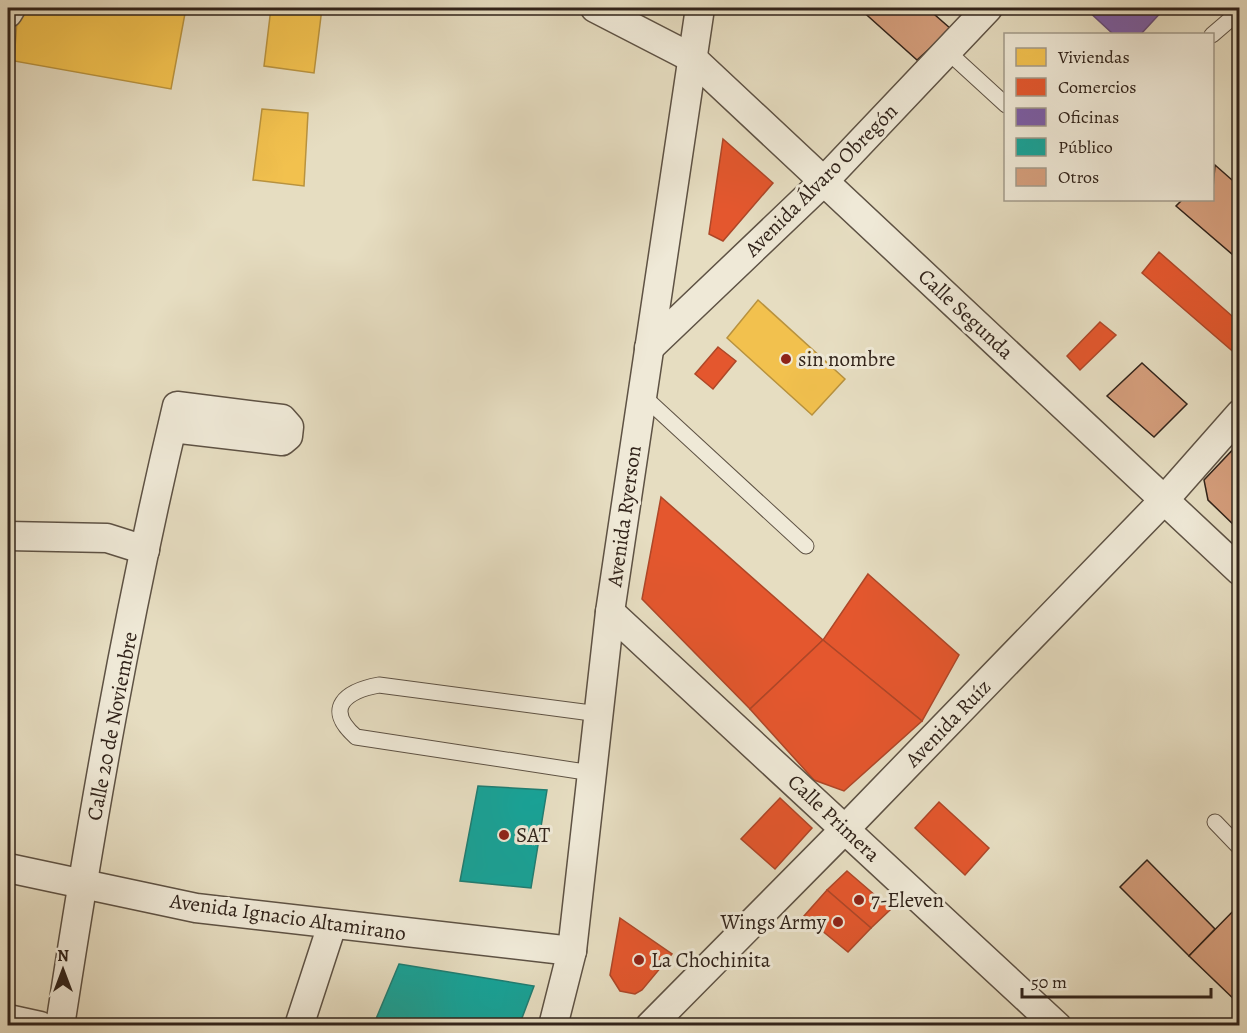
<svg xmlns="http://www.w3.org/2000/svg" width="1247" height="1033" viewBox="0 0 1247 1033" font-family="Alegreya,serif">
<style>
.homes{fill:#f2c14e;stroke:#b8923e;stroke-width:1.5}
.shops{fill:#e4572e;stroke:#ae4728;stroke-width:1.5}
.offices{fill:#7b5ea7;stroke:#654c7d;stroke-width:1.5}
.public{fill:#17a398;stroke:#1f7d72;stroke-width:1.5}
.building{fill:#d59e7c;stroke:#31231a;stroke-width:1.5}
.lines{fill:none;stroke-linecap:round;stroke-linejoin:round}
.lane-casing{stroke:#5e5244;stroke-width:17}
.street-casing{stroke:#5e5244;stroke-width:31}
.lane{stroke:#efe9d7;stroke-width:15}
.street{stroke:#efe9d7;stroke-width:28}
.poi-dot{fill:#8f2418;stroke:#efe9d7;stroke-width:2}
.labels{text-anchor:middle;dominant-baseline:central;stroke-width:6;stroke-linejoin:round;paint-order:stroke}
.street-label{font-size:21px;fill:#31231a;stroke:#efe9d7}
.poi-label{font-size:21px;fill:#31231a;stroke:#efe9d7;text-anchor:start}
</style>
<rect width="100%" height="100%" fill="#e6ddc1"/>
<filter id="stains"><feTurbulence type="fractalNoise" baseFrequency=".00333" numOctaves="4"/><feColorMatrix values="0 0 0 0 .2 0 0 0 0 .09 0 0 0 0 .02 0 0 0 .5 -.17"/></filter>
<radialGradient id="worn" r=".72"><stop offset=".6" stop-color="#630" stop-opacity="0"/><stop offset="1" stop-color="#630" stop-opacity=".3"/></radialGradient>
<g class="homes">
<polygon points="29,8 186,8 171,89 14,61 17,21"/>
<polygon points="271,8 322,8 314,73 264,66"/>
<polygon points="262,109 308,113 304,186 253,180"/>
<polygon points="758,300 845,379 812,415 727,338"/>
</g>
<g class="shops">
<polygon points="723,139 773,183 723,241 709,234"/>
<polygon points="1159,252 1240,323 1240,352 1237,355 1142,273"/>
<polygon points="1100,322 1116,335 1080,370 1067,356"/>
<polygon points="718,347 736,361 713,389 695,374"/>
<polygon points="661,497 823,640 750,709 642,599"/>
<polygon points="868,574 959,655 922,721 823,640"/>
<polygon points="823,640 922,721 844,791 814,780 750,709"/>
<polygon points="780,798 812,828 775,869 741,839"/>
<polygon points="939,802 989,848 965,875 915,828"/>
<polygon points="847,871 891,909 871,928 827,890"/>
<polygon points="827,890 871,928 848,952 804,916"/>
<polygon points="620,918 672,954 642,990 635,994 620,991 610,975"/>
</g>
<polygon class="offices" points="1085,8 1165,8 1141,34 1113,34"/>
<g class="public">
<polygon points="478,786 547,790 531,888 460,881"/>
<polygon points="399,964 534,986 519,1026 373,1026"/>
</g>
<g class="building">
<polygon points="859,8 927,8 951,29 917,60"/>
<polygon points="1215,165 1240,187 1240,261 1176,206 1182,200 1212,200"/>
<polygon points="1142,363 1187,404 1154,437 1107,396"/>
<polygon points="1240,442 1240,531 1208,500 1204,480"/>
<polygon points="1147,860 1215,929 1189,956 1120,887"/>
<polygon points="1240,904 1240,1005 1189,956"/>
</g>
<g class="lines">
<g class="lane-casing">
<g id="lane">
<polyline points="1212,35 1240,11"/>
<polyline points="947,51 1006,105"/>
<polyline points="642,395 806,546"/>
<path d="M592 773 356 737C323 708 346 691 379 685L599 714"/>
<polyline points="1215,822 1240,848"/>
</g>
</g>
<g class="street-casing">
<g id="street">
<polyline points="595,8 692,58 1240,571"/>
<polyline points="8,13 11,8"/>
<polyline points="649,348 823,182 988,8"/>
<polyline points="8,536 107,538 145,550"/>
<polyline points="610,612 1057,1026"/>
<polyline points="8,868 196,908 572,951"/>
<polyline points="8,1019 40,1026"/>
<path d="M60 1026C92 818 128 610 177 406L282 419 289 427 288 436 282 441 172 428"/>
<polyline points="299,1026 332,925"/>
<polyline points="553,1026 572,951 610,612 700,8"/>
<polyline points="650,1026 846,828 1165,499 1240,414"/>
</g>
</g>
<use href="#lane" class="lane"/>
<use href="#street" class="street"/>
</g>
<g class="poi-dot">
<circle cx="786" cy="359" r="6"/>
<circle cx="504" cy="835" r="6"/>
<circle cx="859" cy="900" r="6"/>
<circle cx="838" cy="922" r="6"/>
<circle cx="639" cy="960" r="6"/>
</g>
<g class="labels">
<g class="street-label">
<text transform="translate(821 180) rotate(-45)">Avenida Álvaro Obregón</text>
<text transform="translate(966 314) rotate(43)">Calle Segunda</text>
<text transform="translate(624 516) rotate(-82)">Avenida Ryerson</text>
<text transform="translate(948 723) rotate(-46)">Avenida Ruíz</text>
<text transform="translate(112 726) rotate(-79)">Calle 20 de Noviembre</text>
<text transform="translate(834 818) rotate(43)">Calle Primera</text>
<text transform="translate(288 917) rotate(8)">Avenida Ignacio Altamirano</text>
</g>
<g class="poi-label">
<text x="798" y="359">sin nombre</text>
<text x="516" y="835">SAT</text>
<text x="871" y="900">7-Eleven</text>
<text x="826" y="922" text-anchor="end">Wings Army</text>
<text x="651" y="960">La Chochinita</text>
</g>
</g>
<rect width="1247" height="1033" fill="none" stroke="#e6ddc1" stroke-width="30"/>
<rect x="9" y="9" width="1229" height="1015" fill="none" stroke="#31231a" stroke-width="3"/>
<rect x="15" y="15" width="1217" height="1003" fill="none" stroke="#31231a" stroke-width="1.5"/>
<rect x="1004" y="33" width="210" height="168" fill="#efe9d7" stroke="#a39a8b" stroke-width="1.5"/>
<rect x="1016" y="48" width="30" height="18" fill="#f2c14e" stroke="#a39a8b" stroke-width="1.5"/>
<text x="1058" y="63" font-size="18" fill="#31231a">Viviendas</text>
<rect x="1016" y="78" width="30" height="18" fill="#e4572e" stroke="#a39a8b" stroke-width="1.5"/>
<text x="1058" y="93" font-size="18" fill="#31231a">Comercios</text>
<rect x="1016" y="108" width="30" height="18" fill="#7b5ea7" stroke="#a39a8b" stroke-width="1.5"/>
<text x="1058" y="123" font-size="18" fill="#31231a">Oficinas</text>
<rect x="1016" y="138" width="30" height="18" fill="#17a398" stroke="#a39a8b" stroke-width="1.5"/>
<text x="1058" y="153" font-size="18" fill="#31231a">Público</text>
<rect x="1016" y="168" width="30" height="18" fill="#d59e7c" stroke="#a39a8b" stroke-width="1.5"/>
<text x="1058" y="183" font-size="18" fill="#31231a">Otros</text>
<g transform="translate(63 970)" stroke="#efe9d7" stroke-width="4.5" paint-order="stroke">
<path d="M0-4.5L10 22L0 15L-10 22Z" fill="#31231a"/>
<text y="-9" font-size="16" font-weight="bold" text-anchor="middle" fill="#31231a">N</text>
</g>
<path d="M1022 988v9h189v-9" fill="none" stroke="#31231a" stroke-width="3"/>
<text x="1031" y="988" font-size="18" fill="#31231a" stroke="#efe9d7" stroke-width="4.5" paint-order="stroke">50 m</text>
<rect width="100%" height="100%" filter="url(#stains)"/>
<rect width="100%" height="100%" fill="url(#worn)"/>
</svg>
